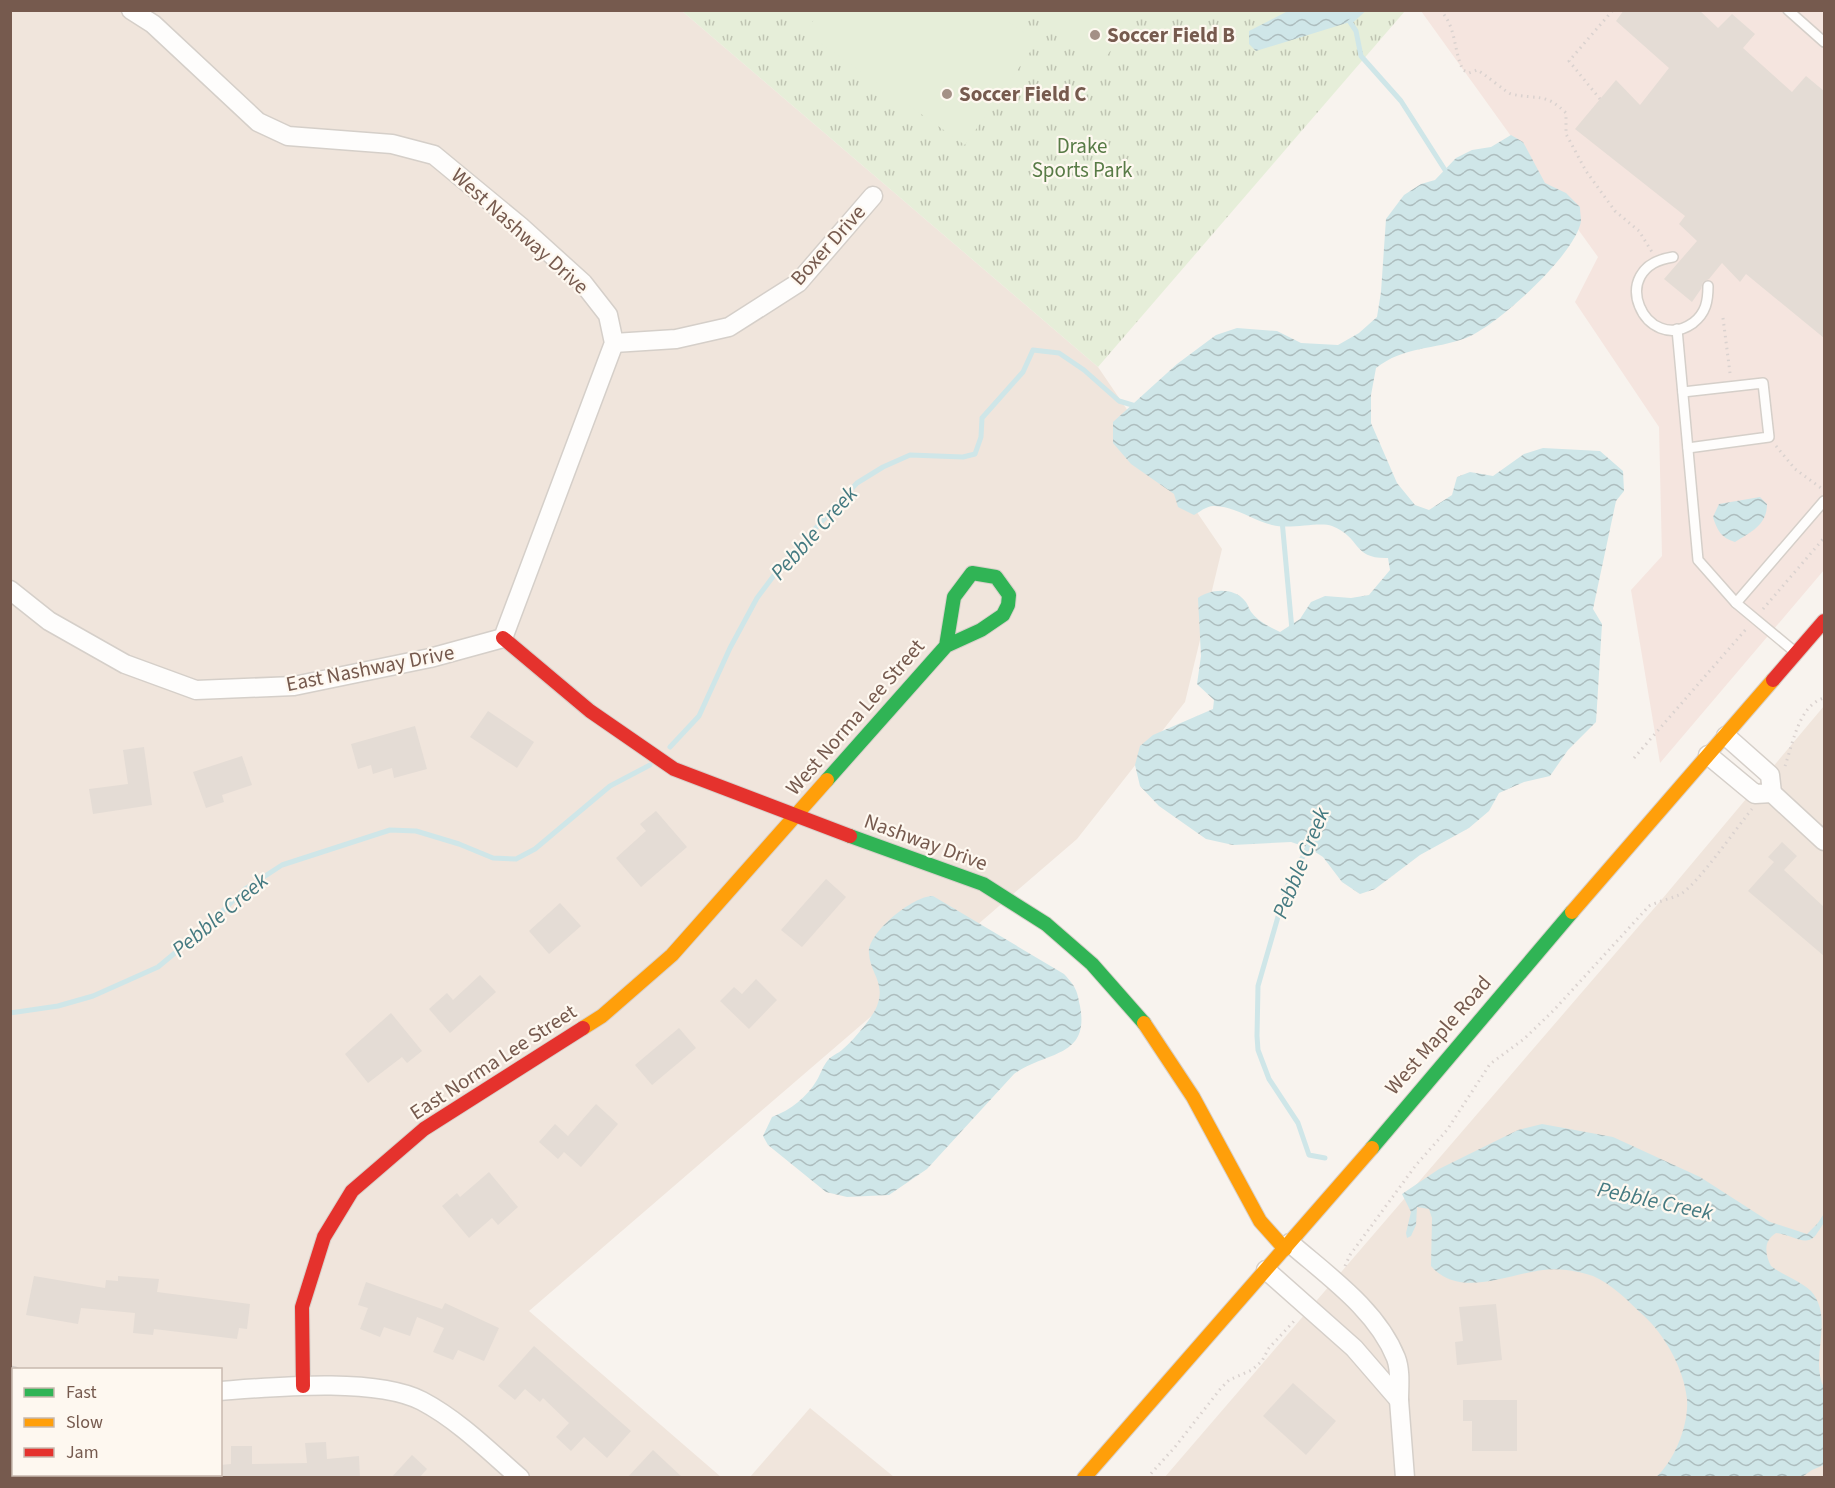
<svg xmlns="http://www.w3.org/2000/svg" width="1835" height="1488" viewBox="0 0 1835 1488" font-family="'Source Sans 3',sans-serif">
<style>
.residential{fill:#f0e5dc;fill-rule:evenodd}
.commercial{fill:#f5e5df}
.grass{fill:url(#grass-tufts)}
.garden{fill:#e6eed9}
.water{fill:url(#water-waves)}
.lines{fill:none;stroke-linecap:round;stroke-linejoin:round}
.stream{stroke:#cfe6e8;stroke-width:5}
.building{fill:#e4dcd5}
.lane-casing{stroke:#d5cfc9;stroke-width:12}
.street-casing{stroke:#d5cfc9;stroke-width:21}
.fast-casing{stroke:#d8d0ca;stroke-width:16}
.slow-casing{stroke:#d8d0ca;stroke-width:16}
.jam-casing{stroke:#d8d0ca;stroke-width:16}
.path{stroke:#dad2cf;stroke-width:3;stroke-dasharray:1.5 4.5;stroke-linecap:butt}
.lane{stroke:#fefdfc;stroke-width:9}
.street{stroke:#fefdfc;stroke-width:18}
.fast{stroke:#30b455;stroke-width:14}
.slow{stroke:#ff9f0a;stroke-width:14}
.jam{stroke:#e5322d;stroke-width:14}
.poi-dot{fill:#a49086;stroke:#fef8f0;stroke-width:2}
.labels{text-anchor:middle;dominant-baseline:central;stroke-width:4.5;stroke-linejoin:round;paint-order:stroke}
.poi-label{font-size:21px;font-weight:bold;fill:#765a4e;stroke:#fef8f0;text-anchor:start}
.park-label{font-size:21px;fill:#587b46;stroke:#fef8f0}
.street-label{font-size:21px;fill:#765a4e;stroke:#fef8f0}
.water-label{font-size:22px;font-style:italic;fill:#457a81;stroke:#fef8f0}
</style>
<defs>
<pattern id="grass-tufts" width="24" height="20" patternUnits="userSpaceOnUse" patternTransform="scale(1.5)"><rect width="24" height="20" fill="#e6eed9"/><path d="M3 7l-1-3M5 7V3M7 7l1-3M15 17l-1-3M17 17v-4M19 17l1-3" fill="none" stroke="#bfc4b2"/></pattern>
<pattern id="water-waves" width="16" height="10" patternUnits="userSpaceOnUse" patternTransform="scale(1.5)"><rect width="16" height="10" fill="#cfe6e8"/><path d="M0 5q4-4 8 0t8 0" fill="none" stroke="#adbdbe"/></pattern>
</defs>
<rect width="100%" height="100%" fill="#f8f3ee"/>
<g class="residential">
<path d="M10 11H682L1098 367 1222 549 1185 702 1077 839 529 1311 721 1477H11ZM14 1370H220V1474H14Z"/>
<polygon points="1824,706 1824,1477 1164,1478 1663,898"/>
<polygon points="810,1408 894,1477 750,1477"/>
</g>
<polygon class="commercial" points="1421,11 1824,11 1824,570 1660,763 1631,590 1662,556 1659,427 1575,302 1598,257"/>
<polygon class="grass" points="682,11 1405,11 1098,367"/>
<g class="garden">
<polygon points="992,10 1037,42 965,145 805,32 820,11"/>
<polygon points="1034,11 1138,11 1104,60"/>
</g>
<g class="water">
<polygon points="1288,11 1288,10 1363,11 1350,22 1256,51 1249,44 1249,31"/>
<path d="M1511 135 1523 142 1545 183 1566 193 1580 207C1580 212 1581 217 1581 221 1576 254 1497 326 1466 338 1434 350 1404 346 1376 368L1371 395V423L1397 483 1415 505 1429 510 1452 495 1457 477 1470 472 1493 476 1524 454 1543 448 1600 451 1623 471 1624 491 1616 501 1593 609 1602 624 1596 722 1568 750 1550 776 1524 782 1499 793 1489 811 1469 828 1420 855 1375 889 1360 894 1342 882 1323 857 1309 848 1291 842 1233 845 1206 839 1159 806 1140 786 1135 765 1140 746 1153 735 1213 709 1214 700 1197 684 1201 656 1198 598C1210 589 1234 587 1245 601 1248 604 1249 610 1252 613 1259 622 1270 627 1280 632L1300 619 1311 602 1325 596 1351 598 1369 595 1390 570 1388 558C1352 559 1362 538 1332 526 1319 521 1291 530 1272 525 1252 520 1236 507 1215 506 1208 505 1201 511 1194 515L1178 507 1174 494 1131 464 1113 443V422L1177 364 1216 335 1237 328 1277 331 1301 343 1338 345 1359 333 1377 317 1381 292 1386 219 1404 195 1421 184 1435 180 1456 158 1472 150 1491 147Z"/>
<path d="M1760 497 1767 504C1767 525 1751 532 1735 542 1721 538 1717 530 1713 517L1719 504Z"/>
<path d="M933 896 1064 974C1076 987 1077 990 1080 1006 1090 1058 1046 1051 1014 1074L927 1169 889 1195 847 1197 826 1192 768 1145 763 1136 772 1117C791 1110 807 1097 817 1080 821 1073 823 1066 828 1060 832 1055 838 1054 843 1049 852 1042 873 1017 877 1006 886 982 870 974 869 953 867 933 914 895 933 896Z"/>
<path d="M1542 1124 1613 1137 1700 1177 1770 1222 1807 1234 1818 1223 1821 1224C1812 1254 1794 1234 1776 1233 1763 1241 1765 1254 1771 1266 1784 1276 1799 1280 1811 1291 1835 1319 1809 1357 1824 1388V1465L1812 1470 1802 1477H1656C1675 1460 1689 1424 1687 1399 1684 1369 1665 1335 1643 1315 1628 1301 1612 1284 1593 1276 1578 1271 1560 1268 1543 1270 1509 1274 1459 1299 1431 1266L1432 1218 1429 1209 1417 1207 1416 1225 1411 1236 1407 1238 1406 1233 1411 1212 1402 1194 1439 1169 1518 1130Z"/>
</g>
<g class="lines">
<g class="stream">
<polyline points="1363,10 1350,22 1356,31 1361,56 1401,101 1445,170"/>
<polyline points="1282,520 1292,630"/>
<polyline points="670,747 699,716 730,648 757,598 781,566 857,483 883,467 910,455 963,457 975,454 981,437 982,418 1023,372 1033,350 1059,353 1084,370 1119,401 1139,407"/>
<polyline points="1310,843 1286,889 1258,986 1257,1036 1258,1050 1269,1079 1298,1123 1309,1155 1325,1158"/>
<polyline points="10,1013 58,1006 93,996 158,967 205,928 245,889 282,865 390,830 416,831 459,844 493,858 516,859 535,849 610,786 650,765"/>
<polyline points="1817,1229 1824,1218"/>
</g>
</g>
<g class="building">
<polygon points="1624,10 1699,10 1718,28 1732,14 1755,34 1743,48 1792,92 1806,76 1824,91 1824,338 1746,274 1740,282 1722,263 1709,279 1703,282 1701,289 1692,302 1664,279 1697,241 1679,224 1685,216 1575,129 1616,80 1640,105 1669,68 1616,21"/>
<polygon points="488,711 534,742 517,768 470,737"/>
<polygon points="415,726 427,769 394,778 392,768 373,774 371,765 358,769 351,744"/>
<polygon points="144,747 152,805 93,814 89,789 128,784 123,750"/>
<polygon points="242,756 252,785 222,795 224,802 206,808 193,772"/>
<polygon points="656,811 687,847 641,887 616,858 646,831 640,824"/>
<polygon points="1782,842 1797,856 1784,870 1824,907 1824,956 1748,891 1774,862 1768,857"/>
<polygon points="826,879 846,897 802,947 781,930"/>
<polygon points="560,903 581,926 549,954 529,931"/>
<polygon points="480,975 496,992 450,1033 429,1009 447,993 453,1000"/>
<polygon points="756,979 777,1000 749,1029 720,1001 734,987 742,994"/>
<polygon points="391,1013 422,1051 407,1063 402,1057 368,1083 345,1054"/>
<polygon points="679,1028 696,1048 652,1085 635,1065"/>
<polygon points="596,1104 618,1124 581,1167 564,1152 558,1159 539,1142 555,1124 568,1136"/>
<polygon points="489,1172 518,1207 498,1225 492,1218 469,1238 442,1206 457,1193 460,1197"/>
<polygon points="34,1276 105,1288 106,1280 118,1281 118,1276 159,1279 157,1292 250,1304 247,1329 239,1328 237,1339 154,1329 153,1335 133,1333 135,1313 81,1308 78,1324 26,1315"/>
<polygon points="366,1282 442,1309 445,1303 499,1328 484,1361 458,1350 453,1360 433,1352 444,1328 417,1317 410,1336 384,1327 380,1337 360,1329 368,1308 358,1305"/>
<polygon points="1496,1304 1502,1360 1457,1365 1455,1342 1463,1341 1459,1307"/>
<polygon points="534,1346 631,1431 607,1458 584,1437 571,1451 556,1437 569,1423 543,1398 540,1402 525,1389 515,1400 498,1386"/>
<polygon points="1293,1383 1336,1421 1306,1455 1263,1416"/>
<polygon points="1463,1400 1517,1400 1517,1451 1472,1451 1472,1421 1463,1421"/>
<polygon points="326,1442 327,1459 359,1456 360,1478 213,1478 213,1474 220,1474 220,1465 231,1464 231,1446 252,1446 252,1464 307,1463 305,1443"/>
<polygon points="653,1450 683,1478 627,1478"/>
<polygon points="412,1455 427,1469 419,1478 391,1478"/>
</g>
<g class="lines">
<g class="lane-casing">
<g id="lane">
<polyline points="1788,10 1824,42"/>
<path d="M1673 257C1604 267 1646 356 1693 323 1706 313 1708 301 1708 286"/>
<polyline points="1677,329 1698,560 1736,603"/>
<polyline points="1683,392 1763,383 1769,437 1688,448"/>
<polyline points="1795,652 1736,603 1824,501"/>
</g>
</g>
<g class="street-casing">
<g id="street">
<polyline points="614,343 676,339 729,327 798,283 873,196"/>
<polyline points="10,590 49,621 125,664 196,690 294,686 430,658 503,638 614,343 608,315 583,283 520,226 434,155 392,144 288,136 258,122 153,24 131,10"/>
<polyline points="1708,755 1755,794 1772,793 1770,775 1726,736"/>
<polyline points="1772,793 1824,841"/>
<path d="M1266 1270 1354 1348 1399 1400C1399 1387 1401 1371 1396 1358 1377 1310 1328 1276 1290 1243"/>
<polyline points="10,1376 14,1377"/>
<path d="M220 1391C273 1387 375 1377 422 1401 458 1420 488 1450 520 1478"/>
<polyline points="1399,1400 1405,1478"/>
<polyline points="157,1474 158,1478"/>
</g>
</g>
<g class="fast-casing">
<g id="fast">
<polyline points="827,780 946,646 981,630 1003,615 1008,605 1009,595 996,577 972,573 954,597 946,646"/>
<polyline points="850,836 983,884 1046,924 1092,964 1144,1023"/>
<polyline points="1372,1148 1572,912"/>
</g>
</g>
<g class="slow-casing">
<g id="slow">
<polyline points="1572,912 1773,680"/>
<polyline points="1144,1023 1193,1097 1260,1221 1285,1249"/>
<polyline points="583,1028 602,1016 672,955 827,780"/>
<polyline points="1084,1478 1372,1148"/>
</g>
</g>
<g class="jam-casing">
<g id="jam">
<polyline points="503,638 590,711 674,769 850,836"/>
<polyline points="1773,680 1824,621"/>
<polyline points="303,1386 302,1307 324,1237 352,1191 424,1129 583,1028"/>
</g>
</g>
<g class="path">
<path d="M1440 10C1457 27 1453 50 1463 70L1469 73 1477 70C1485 74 1507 93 1511 94 1537 100 1545 92 1566 113V134L1586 171 1615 211 1639 231 1652 252"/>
<polyline points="1600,99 1569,61 1613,10"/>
<polyline points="1723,318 1730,373"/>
<polyline points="1776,446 1795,469 1821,488"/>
<polyline points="1763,609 1824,538"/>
<polyline points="1634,758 1747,628"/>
<path d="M1785 766C1793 743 1799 705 1824 698"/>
<path d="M1345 1266 1350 1255 1416 1165 1447 1130 1490 1064 1524 1039 1554 1010 1649 906C1659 901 1670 899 1679 895 1696 887 1737 827 1752 809"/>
<polyline points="1147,1478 1175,1447 1221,1388 1229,1380 1252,1370 1262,1361 1269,1348 1296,1319"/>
</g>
<use href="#lane" class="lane"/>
<use href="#street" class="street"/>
<use href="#fast" class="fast"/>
<use href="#slow" class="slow"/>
<use href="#jam" class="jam"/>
</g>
<g class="poi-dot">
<circle cx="1095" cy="35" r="6"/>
<circle cx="947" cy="94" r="6"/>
</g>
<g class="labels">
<g class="poi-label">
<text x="1107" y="35">Soccer Field B</text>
<text x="959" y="94">Soccer Field C</text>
</g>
<g class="park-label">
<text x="1082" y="146">Drake<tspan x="1082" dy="24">Sports Park</tspan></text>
</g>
<g class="street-label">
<text transform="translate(520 231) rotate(42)">West Nashway Drive</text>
<text transform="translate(828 245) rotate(-48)">Boxer Drive</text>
<text transform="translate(370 668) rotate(-11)">East Nashway Drive</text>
<text transform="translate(855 717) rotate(-49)">West Norma Lee Street</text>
<text transform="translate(926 842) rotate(20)">Nashway Drive</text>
<text transform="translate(1438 1035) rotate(-49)">West Maple Road</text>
<text transform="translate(493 1062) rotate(-33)">East Norma Lee Street</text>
</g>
<g class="water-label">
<text transform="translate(814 533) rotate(-48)">Pebble Creek</text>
<text transform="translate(1301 863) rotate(-68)">Pebble Creek</text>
<text transform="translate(220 915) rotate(-40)">Pebble Creek</text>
<text transform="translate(1655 1201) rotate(12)">Pebble Creek</text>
</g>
</g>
<rect width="1835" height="1488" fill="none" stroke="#765a4e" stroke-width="24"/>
<rect x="12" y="1368" width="210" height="108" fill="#fef8f0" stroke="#c8b9af" stroke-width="1.5"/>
<rect x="24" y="1388" width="30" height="9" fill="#30b455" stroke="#c8b9af" stroke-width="1.5"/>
<text x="66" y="1398" font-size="18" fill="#765a4e">Fast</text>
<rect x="24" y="1418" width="30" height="9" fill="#ff9f0a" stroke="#c8b9af" stroke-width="1.5"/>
<text x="66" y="1428" font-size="18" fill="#765a4e">Slow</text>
<rect x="24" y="1448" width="30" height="9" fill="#e5322d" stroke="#c8b9af" stroke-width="1.5"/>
<text x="66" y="1458" font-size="18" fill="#765a4e">Jam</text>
</svg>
